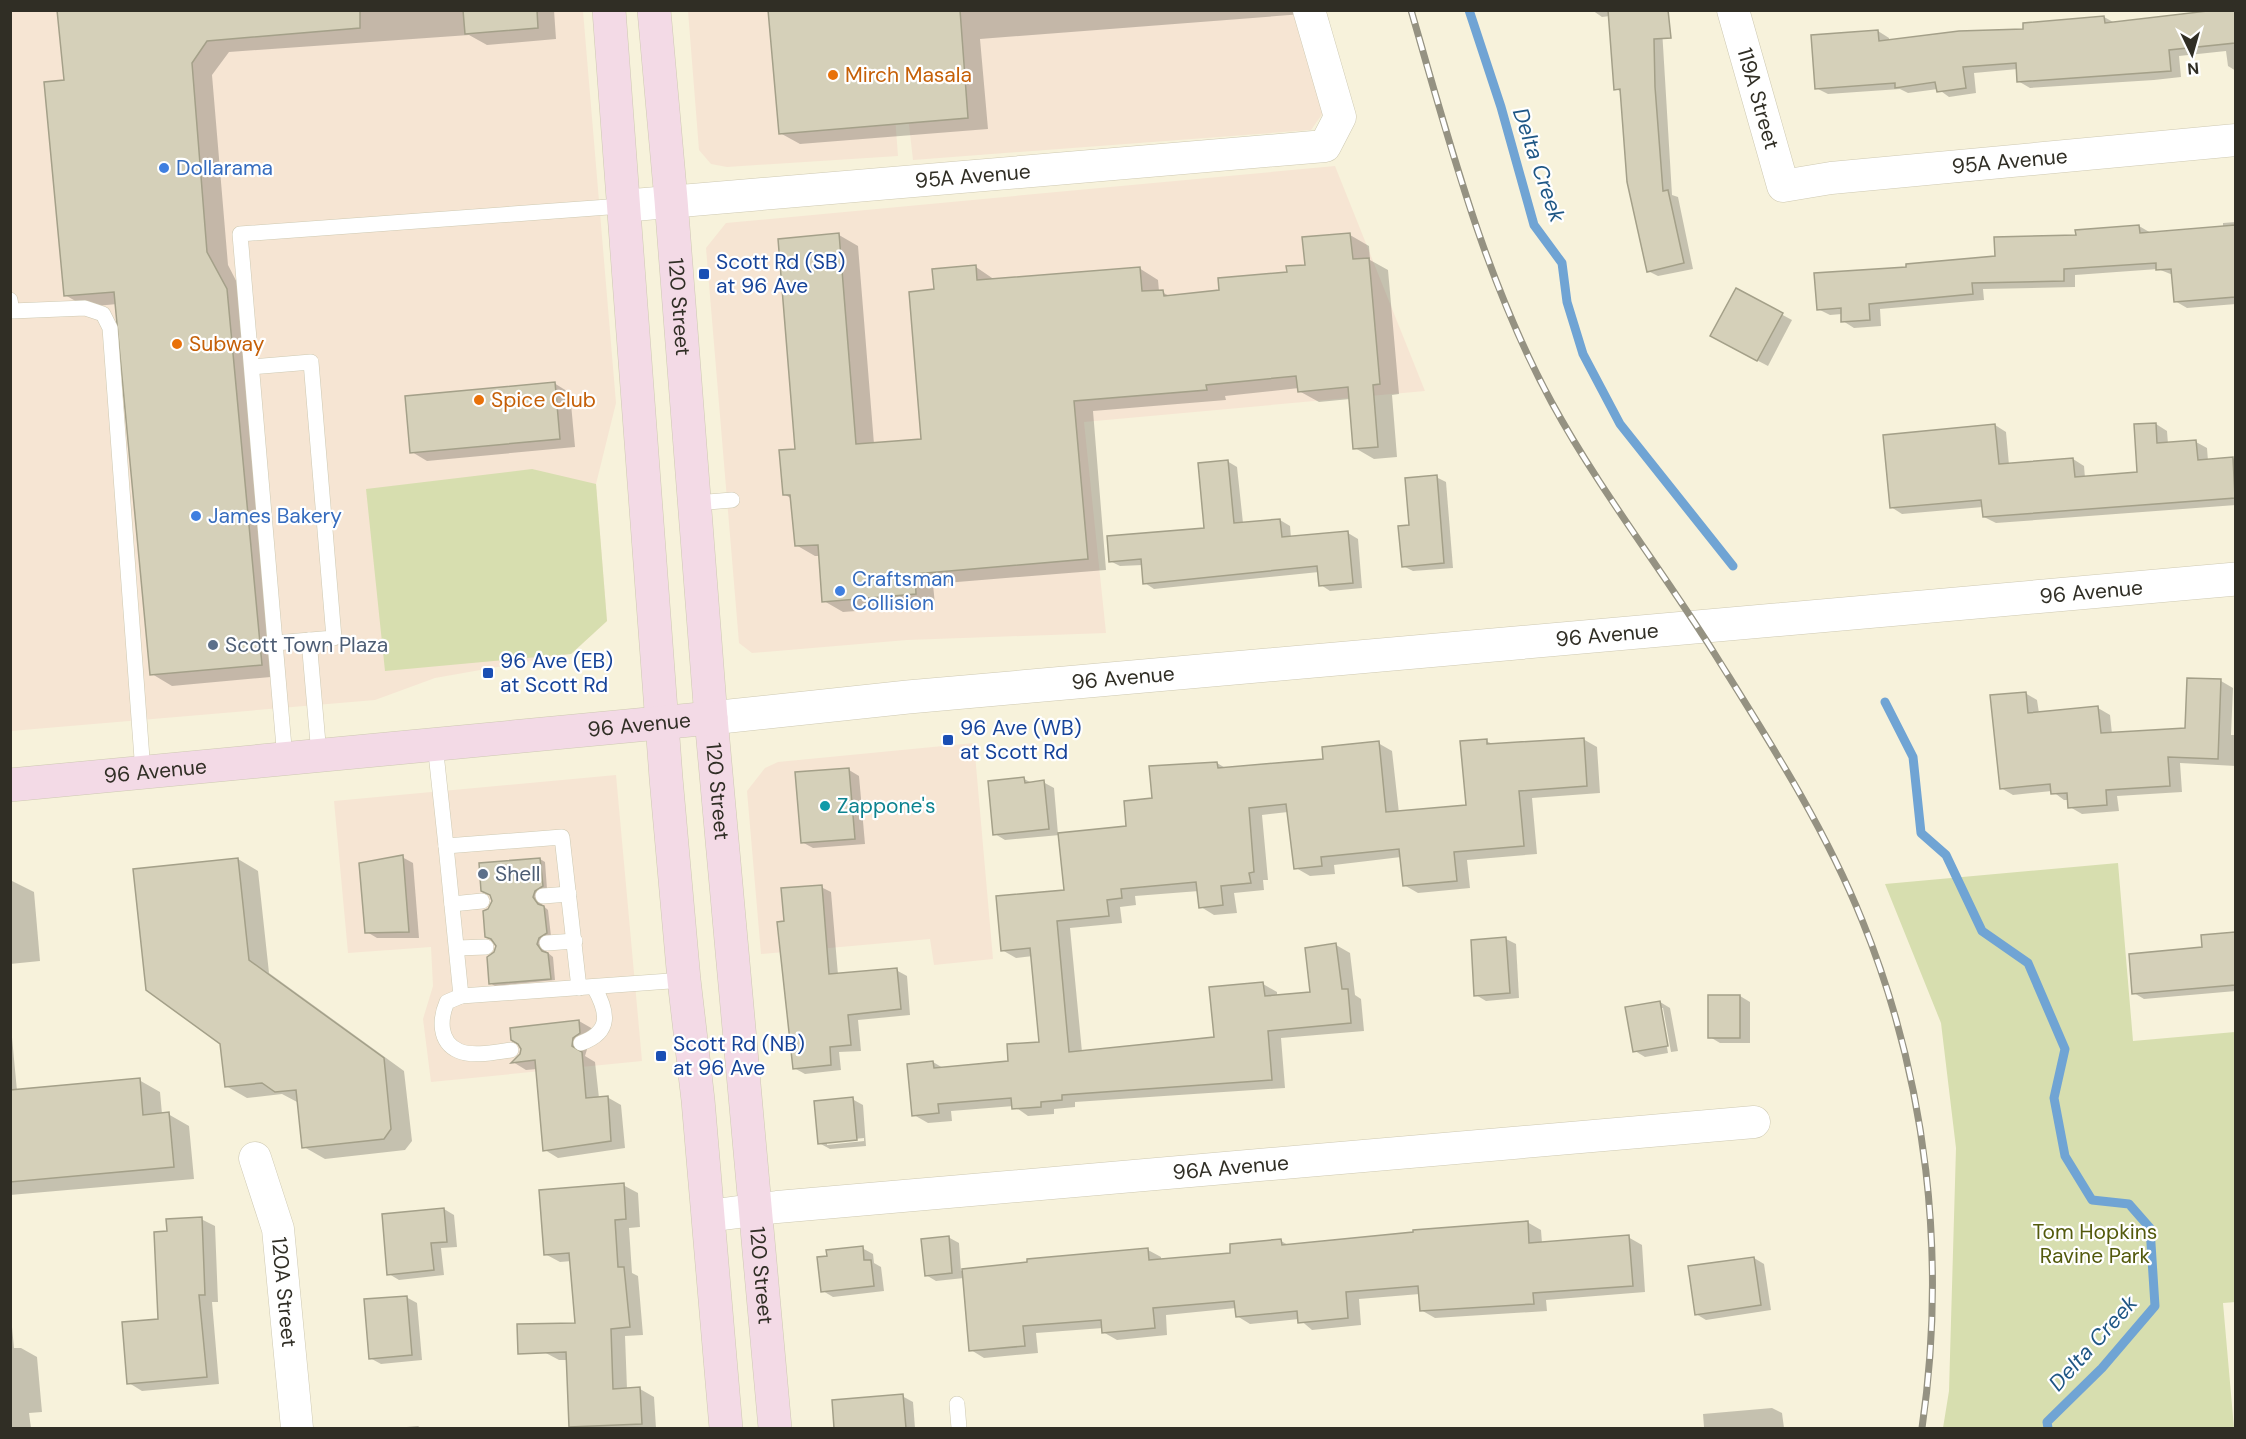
<svg xmlns="http://www.w3.org/2000/svg" width="2246" height="1439" viewBox="0 0 2246 1439" font-family="'DM Sans',sans-serif">
<style>
.commercial{fill:#f6e5d3}
.green{fill:#d7deaf}
.shadow{fill:#0003;fill-rule:evenodd}
.lines{fill:none;stroke-linecap:round;stroke-linejoin:round}
.stream{stroke:#70a4d4;stroke-width:9}
.building{fill:#d5d0b9;stroke:#a4a089;stroke-width:1.5}
.service-casing{stroke:#cec9b2;stroke-width:16}
.minor-casing{stroke:#cec9b2;stroke-width:33}
.tertiary-casing{stroke:#cec9b2;stroke-width:34}
.secondary-casing{stroke:#cec9b2;stroke-width:34}
.service{stroke:#fff;stroke-width:15}
.minor{stroke:#fff;stroke-width:32}
.tertiary{stroke:#fff;stroke-width:33}
.secondary{stroke:#f3dae6;stroke-width:33}
.rail-casing{stroke:#959282;stroke-width:7}
.rail{stroke:#fff;stroke-width:4.5;stroke-dasharray:14;stroke-linecap:butt}
.food-dot{fill:#e8710a;stroke:#fff;stroke-width:2}
.shop-dot{fill:#3f7fe0;stroke:#fff;stroke-width:2}
.transit-dot{fill:#1a4fb4;stroke:#fff;stroke-width:2}
.service-dot{fill:#5c6f8a;stroke:#fff;stroke-width:2}
.culture-dot{fill:#0f9aa8;stroke:#fff;stroke-width:2}
.labels{text-anchor:middle;dominant-baseline:central;stroke-width:4.5;stroke-linejoin:round;paint-order:stroke}
.food-label{font-size:21px;fill:#c56008;stroke:#fff;text-anchor:start}
.street-label{font-size:21px;fill:#302e25;stroke:#fff}
.shop-label{font-size:21px;fill:#366cbe;stroke:#fff;text-anchor:start}
.transit-label{font-size:21px;fill:#164399;stroke:#fff;text-anchor:start}
.service-label{font-size:21px;fill:#4e5e75;stroke:#fff;text-anchor:start}
.culture-label{font-size:21px;fill:#0d838f;stroke:#fff;text-anchor:start}
.park-label{font-size:21px;fill:#535a0c;stroke:#fff}
.water-label{font-size:22px;font-style:italic;fill:#1f5785;stroke:#fff}
</style>
<rect width="100%" height="100%" fill="#f7f2db"/>
<g class="commercial">
<polygon points="11,11 583,11 616,403 596,484 607,621 571,654 435,678 375,700 11,731"/>
<polygon points="688,11 887,11 898,156 727,167 711,164 699,150"/>
<polygon points="896,11 1293,11 1323,113 1311,130 913,160"/>
<polygon points="1335,166 1425,391 1084,422 1106,633 907,640 752,653 739,643 706,248 726,223"/>
<polygon points="974,743 993,959 934,965 930,939 761,954 747,791 765,768 778,762"/>
<polygon points="616,775 642,1061 431,1082 423,1019 433,986 431,947 348,953 334,801"/>
</g>
<g class="green">
<polygon points="532,469 596,484 607,621 571,654 385,671 366,489"/>
<polygon points="2118,863 2133,1041 2235,1032 2236,1302 2223,1303 2234,1428 1943,1428 1949,1391 1956,1148 1941,1023 1885,884"/>
</g>
<g class="shadow">
<polygon points="59,10 554,10 556,39 487,45 469,35 229,52 212,75 228,265 247,302 282,676 172,686 152,674 117,304 86,307 65,295 65,81"/>
<polygon points="770,10 1303,10 1303,14 980,39 988,129 800,144 780,133"/>
<polygon points="1592,10 1656,10 1662,29 1672,195 1678,197 1693,269 1658,276 1648,271 1622,92 1616,89 1610,16 1602,17"/>
<polygon points="2221,10 2236,10 2236,71 2228,66 2226,51 2179,56 2181,77 2154,80 2030,88 2018,81 2018,69 1974,73 1976,93 1949,97 1938,89 1908,93 1900,89 1828,94 1816,88 1878,31 1889,38 1889,41 2025,30 2104,17 2115,23"/>
<polygon points="2236,222 2236,304 2187,308 2175,301 2173,275 2158,269 2075,275 2075,287 1983,289 1984,300 1880,309 1881,326 1854,328 1843,321 1842,314 1830,315 1818,309 1908,268 1996,257 2077,236 2139,226 2151,233 2223,228 2223,223"/>
<polygon points="839,235 858,246 874,444 922,441 935,291 976,267 995,280 1139,268 1158,280 1159,291 1172,297 1221,291 1288,273 1306,266 1350,235 1369,246 1370,260 1388,270 1399,394 1392,395 1397,457 1374,459 1355,448 1350,399 1319,402 1299,391 1299,388 1225,396 1226,400 1093,411 1106,570 933,584 935,605 843,612 824,601 820,556 815,556 796,545 792,499 784,494 797,450"/>
<polygon points="1736,290 1792,320 1768,366 1722,342"/>
<polygon points="554,383 570,393 575,447 427,461 412,452"/>
<polygon points="2156,424 2167,431 2168,444 2196,442 2207,448 2208,461 2236,459 2236,505 1996,523 1984,517 1983,507 1902,514 1891,507 1885,436 1995,425 2006,432 2009,465 2073,459 2084,466 2085,478 2138,473 2135,425"/>
<polygon points="1227,461 1237,467 1243,523 1280,520 1290,526 1291,538 1348,533 1358,539 1362,588 1330,591 1321,585 1319,572 1154,589 1145,583 1143,565 1120,566 1110,561 1206,530"/>
<polygon points="1436,477 1446,482 1453,568 1413,571 1403,566 1410,526"/>
<polygon points="2189,679 2221,681 2233,688 2231,735 2236,735 2236,766 2180,763 2182,792 2117,796 2119,811 2082,814 2070,807 2069,800 2064,800 2052,791 2013,795 2001,788 2025,693 2037,700 2039,713 2098,708 2110,715 2112,734 2187,730"/>
<polygon points="1583,739 1597,747 1600,793 1532,798 1537,854 1467,860 1470,888 1418,893 1404,885 1401,857 1334,865 1335,874 1310,876 1296,868 1288,812 1262,815 1268,880 1263,880 1264,890 1234,893 1237,913 1214,915 1201,907 1199,891 1135,896 1136,905 1120,907 1122,923 1070,928 1082,1052 1215,1038 1263,984 1277,992 1277,997 1312,994 1336,945 1350,953 1355,995 1361,999 1364,1031 1281,1038 1285,1088 1075,1102 1075,1107 1054,1109 1054,1114 1028,1116 1014,1106 951,1111 952,1121 928,1123 914,1115 933,1062 943,1068 1010,1063 1041,1043 1033,956 1016,958 1002,950 1066,891 1060,835 1005,840 995,834 1024,779 1032,783 1043,782 1054,788 1058,834 1127,827 1154,799 1217,763 1227,769 1324,760 1378,743 1392,751 1399,813 1467,806 1486,741 1495,745"/>
<polygon points="849,770 859,776 865,844 813,848 802,842"/>
<polygon points="402,857 413,863 419,938 377,938 367,932"/>
<polygon points="238,859 258,871 269,973 404,1071 412,1141 405,1150 325,1159 304,1147 299,1103 282,1094 247,1098 226,1086"/>
<polygon points="540,859 545,862 547,889 539,894 538,901 548,910 551,936 543,941 542,948 553,957 555,980 495,986 490,983 497,946 486,936 489,910"/>
<polygon points="10,880 34,892 40,961 10,964"/>
<polygon points="821,887 831,892 838,975 896,970 907,976 910,1015 858,1020 861,1051 839,1052 841,1070 805,1074 794,1068 785,922"/>
<polygon points="2236,933 2236,991 2144,999 2134,993 2203,949 2202,936"/>
<polygon points="1506,939 1516,944 1519,998 1486,1001 1476,995"/>
<polygon points="1740,996 1750,1002 1750,1043 1720,1043 1710,1037"/>
<polygon points="1660,1002 1670,1008 1678,1051 1671,1052 1663,1008 1660,1008 1668,1053 1645,1057 1635,1051"/>
<polygon points="10,1016 17,1091 139,1080 160,1092 162,1114 168,1114 189,1126 194,1179 10,1195"/>
<polygon points="579,1021 593,1029 585,1056 595,1062 599,1098 607,1097 621,1105 625,1148 558,1158 545,1150 537,1069 526,1070 513,1062"/>
<path d="M852 1099 863 1105 866 1146 830 1149 819 1143ZM864 1138V1141L827 1145V1142Z"/>
<polygon points="623,1185 638,1193 640,1227 629,1228 632,1273 638,1276 643,1335 625,1336 627,1389 640,1389 654,1397 656,1428 571,1428 568,1360 559,1360 544,1352 577,1324 572,1261 560,1262 545,1254"/>
<polygon points="444,1209 454,1215 457,1247 441,1248 444,1275 399,1280 389,1274"/>
<polygon points="201,1219 215,1226 218,1302 212,1302 219,1384 142,1391 129,1383 160,1320 168,1233"/>
<polygon points="1527,1222 1541,1230 1542,1243 1628,1237 1642,1245 1645,1292 1546,1300 1547,1311 1435,1318 1421,1310 1420,1294 1359,1299 1361,1325 1312,1330 1299,1319 1250,1324 1237,1316 1236,1308 1166,1315 1167,1335 1117,1340 1103,1332 1103,1328 1036,1333 1038,1353 984,1358 971,1350 964,1278 936,1281 926,1275 948,1237 959,1243 961,1271 1148,1250 1161,1257 1161,1260 1232,1254 1281,1241 1290,1246"/>
<polygon points="862,1248 873,1254 874,1263 881,1267 884,1291 833,1297 823,1291"/>
<polygon points="1754,1258 1764,1264 1771,1310 1706,1320 1696,1314"/>
<polygon points="406,1297 417,1303 422,1360 381,1364 370,1358"/>
<polygon points="10,1306 14,1348 21,1348 37,1357 42,1412 29,1413 31,1428 10,1428"/>
<polygon points="902,1396 913,1402 915,1428 835,1428 833,1401"/>
<polygon points="1772,1408 1782,1413 1784,1428 1685,1428 1704,1427 1703,1414"/>
<polygon points="418,1426 421,1428 395,1428"/>
</g>
<g class="lines">
<g class="stream">
<polyline points="1469,10 1501,107 1534,225 1562,263 1567,302 1583,354 1620,424 1733,566"/>
<polyline points="1885,702 1913,757 1921,833 1946,855 1982,931 2028,963 2065,1049 2054,1098 2065,1156 2092,1200 2129,1204 2150,1228 2155,1306 2102,1368 2047,1422 2048,1428"/>
</g>
</g>
<g class="building">
<polygon points="57,10 360,10 360,28 207,41 192,63 207,252 227,289 262,665 150,675 114,292 64,296 44,82 64,80"/>
<polygon points="463,10 537,10 538,28 465,34"/>
<polygon points="768,10 960,10 968,118 779,134"/>
<polygon points="1608,10 1668,10 1671,38 1654,39 1655,87 1663,191 1668,190 1684,263 1647,272 1627,182 1620,89 1614,90"/>
<polygon points="2216,10 2235,10 2235,43 2169,50 2171,71 2017,82 2016,63 1963,67 1966,88 1937,92 1935,82 1895,88 1895,83 1815,89 1811,35 1878,30 1879,41 1959,31 2023,29 2023,23 2104,16 2105,23"/>
<polygon points="2139,225 2140,233 2235,225 2235,297 2174,302 2171,269 2156,270 2156,263 2064,269 2064,281 1972,283 1973,294 1869,304 1870,320 1841,322 1841,308 1817,310 1814,273 1906,267 1906,264 1995,256 1994,237 2076,235 2075,230"/>
<polygon points="839,233 856,444 921,439 909,292 934,289 932,269 976,265 977,280 1140,267 1142,291 1163,290 1164,296 1219,290 1218,278 1287,272 1286,266 1305,265 1302,237 1350,233 1353,259 1369,258 1380,384 1373,385 1378,447 1353,449 1348,387 1298,392 1296,376 1206,385 1207,390 1074,401 1088,559 915,574 916,594 822,602 818,545 795,546 790,495 783,495 779,450 795,449 778,239"/>
<polygon points="1736,288 1783,313 1757,361 1710,336"/>
<polygon points="555,382 560,439 410,453 405,396"/>
<polygon points="2156,423 2157,443 2196,440 2198,460 2233,457 2235,498 1983,517 1981,500 1890,508 1883,435 1995,424 1999,464 2073,458 2075,477 2137,472 2134,424"/>
<polygon points="1228,460 1234,523 1280,519 1282,537 1348,531 1353,583 1319,586 1317,566 1143,584 1141,559 1109,562 1107,536 1204,528 1198,463"/>
<polygon points="1437,475 1444,563 1402,567 1398,526 1409,525 1405,478"/>
<polygon points="2187,678 2221,679 2218,759 2168,757 2170,786 2106,790 2107,805 2068,808 2067,793 2051,794 2050,784 2000,789 1990,695 2026,692 2028,713 2098,706 2101,733 2185,728"/>
<polygon points="1584,738 1587,786 1519,791 1524,846 1454,852 1457,881 1403,886 1399,849 1321,857 1322,866 1294,869 1286,804 1249,808 1254,872 1249,873 1251,883 1221,886 1223,905 1199,908 1196,882 1121,889 1122,898 1107,900 1109,916 1057,921 1069,1052 1214,1037 1209,987 1263,982 1265,996 1310,992 1305,948 1336,943 1342,989 1348,989 1351,1023 1268,1031 1272,1080 1062,1095 1062,1100 1041,1102 1041,1107 1012,1109 1011,1098 938,1104 939,1113 912,1116 907,1064 933,1061 934,1068 1008,1061 1007,1044 1039,1042 1030,948 1001,951 996,896 1064,890 1058,833 1126,826 1124,801 1152,798 1149,766 1217,762 1218,768 1323,759 1322,747 1379,741 1386,812 1466,805 1460,741 1487,739 1487,744"/>
<polygon points="849,768 855,839 801,843 795,772"/>
<polygon points="1024,777 1025,783 1044,780 1049,829 993,835 988,781"/>
<polygon points="403,855 409,932 365,933 359,863"/>
<polygon points="238,858 249,960 384,1058 391,1129 384,1139 302,1148 296,1090 275,1092 262,1083 225,1087 220,1044 146,990 133,869"/>
<polygon points="540,858 543,886 535,891 533,897 538,904 544,906 547,933 539,938 537,944 542,951 548,953 551,979 489,984 487,957 494,952 496,946 491,939 485,937 483,911 488,909 492,901 490,895 481,891 479,863"/>
<polygon points="822,885 829,974 897,968 901,1009 848,1015 851,1045 830,1047 831,1065 793,1069 777,922 784,921 781,888"/>
<polygon points="2235,932 2235,985 2132,994 2129,954 2202,947 2201,935"/>
<polygon points="1506,937 1510,993 1474,996 1471,940"/>
<rect x="1708" y="995" width="32" height="43"/>
<polygon points="1660,1001 1668,1046 1633,1052 1625,1007"/>
<polygon points="579,1020 580,1033 573,1038 572,1046 582,1052 586,1098 608,1096 611,1141 543,1151 535,1060 511,1063 520,1054 521,1049 518,1044 511,1040 510,1028"/>
<polygon points="140,1078 143,1115 169,1112 174,1167 10,1182 10,1090"/>
<polygon points="853,1097 857,1140 818,1144 814,1101"/>
<polygon points="624,1183 626,1219 615,1220 618,1267 624,1267 630,1327 611,1329 613,1389 640,1387 642,1424 569,1427 566,1352 518,1354 517,1324 575,1323 569,1253 544,1255 539,1190"/>
<polygon points="444,1208 447,1242 431,1243 434,1270 387,1275 382,1214"/>
<polygon points="202,1217 205,1295 199,1295 207,1377 127,1384 122,1322 158,1319 154,1232 167,1231 166,1219"/>
<polygon points="1528,1221 1529,1243 1629,1235 1633,1286 1533,1293 1534,1304 1420,1311 1418,1286 1346,1292 1348,1318 1298,1323 1297,1311 1236,1317 1234,1301 1153,1308 1155,1328 1102,1333 1101,1320 1023,1326 1025,1346 969,1351 962,1269 1027,1262 1027,1259 1148,1248 1149,1260 1230,1253 1230,1244 1281,1239 1282,1245 1413,1232 1413,1230"/>
<polygon points="949,1236 952,1273 925,1276 921,1239"/>
<polygon points="863,1246 864,1260 871,1260 874,1286 821,1292 817,1257 827,1256 826,1250"/>
<polygon points="1754,1257 1761,1305 1695,1315 1688,1266"/>
<polygon points="407,1296 412,1355 369,1359 364,1299"/>
<polygon points="903,1394 906,1428 834,1428 832,1400"/>
</g>
<g class="lines">
<g class="service-casing">
<g id="service">
<polyline points="10,300 12,311 85,308 103,314 110,328 143,772"/>
<polyline points="252,367 311,362 334,638 275,643"/>
<polyline points="696,503 732,500"/>
<polyline points="309,640 319,755"/>
<polyline points="435,744 446,846 562,837 579,988"/>
<polyline points="285,759 240,234 622,206"/>
<polyline points="446,846 461,996 684,980"/>
<polyline points="543,896 569,894"/>
<polyline points="452,904 482,901"/>
<polyline points="547,943 575,941"/>
<polyline points="457,948 486,947"/>
<path d="M461 996 447 1002C440 1018 438 1042 459 1051 473 1057 496 1052 511 1050"/>
<path d="M581 1043C612 1032 608 1012 594 987"/>
<polyline points="957,1404 959,1428"/>
</g>
</g>
<g class="minor-casing">
<g id="minor">
<path id="s1" d="M1733 10 1783 186 1831 178 2236 140"/>
<path id="s2" d="M622 206 1325 146 1340 117 1309 10"/>
<path id="s3" d="M255 1158 278 1229 297 1428"/>
<path id="s4" d="M708 1216 777 1207 1754 1122"/>
</g>
</g>
<g class="tertiary-casing">
<g id="tertiary">
<path id="s5" d="M711 718 908 697 2236 579"/>
</g>
</g>
<g class="secondary-casing">
<g id="secondary">
<polyline points="609,10 666,778 684,980 698,1100 726,1428"/>
<path id="s6" d="M654 10 671 200 711 718 775 1428"/>
<path id="s7" d="M10 785 711 718"/>
</g>
</g>
<use href="#service" class="service"/>
<use href="#minor" class="minor"/>
<use href="#tertiary" class="tertiary"/>
<use href="#secondary" class="secondary"/>
<g class="rail-casing">
<path id="rail" d="M1411 10C1450 144 1485 280 1552 403 1600 491 1663 571 1716 656 1769 741 1824 826 1862 920 1927 1080 1947 1257 1922 1428"/>
</g>
<use href="#rail" class="rail"/>
</g>
<g class="food-dot">
<circle cx="833" cy="75" r="6"/>
<circle cx="177" cy="344" r="6"/>
<circle cx="479" cy="400" r="6"/>
</g>
<g class="shop-dot">
<circle cx="164" cy="168" r="6"/>
<circle cx="196" cy="516" r="6"/>
<circle cx="840" cy="591" r="6"/>
</g>
<g class="transit-dot">
<rect x="698" y="268" width="12" height="12" rx="3"/>
<rect x="482" y="667" width="12" height="12" rx="3"/>
<rect x="942" y="734" width="12" height="12" rx="3"/>
<rect x="655" y="1050" width="12" height="12" rx="3"/>
</g>
<g class="service-dot">
<circle cx="213" cy="645" r="6"/>
<circle cx="483" cy="874" r="6"/>
</g>
<circle class="culture-dot" cx="825" cy="806" r="6"/>
<g class="labels">
<g class="food-label">
<text x="845" y="75">Mirch Masala</text>
<text x="189" y="344">Subway</text>
<text x="491" y="400">Spice Club</text>
</g>
<g class="street-label">
<text stroke="none"><textPath href="#s1" startOffset="92">119A Street</textPath></text>
<text stroke="none"><textPath href="#s1" startOffset="411">95A Avenue</textPath></text>
<text stroke="none"><textPath href="#s2" startOffset="352">95A Avenue</textPath></text>
<text stroke="none"><textPath href="#s6" startOffset="298">120 Street</textPath></text>
<text stroke="none"><textPath href="#s5" startOffset="1386">96 Avenue</textPath></text>
<text stroke="none"><textPath href="#s5" startOffset="900">96 Avenue</textPath></text>
<text stroke="none"><textPath href="#s5" startOffset="414">96 Avenue</textPath></text>
<text stroke="none"><textPath href="#s7" startOffset="632">96 Avenue</textPath></text>
<text stroke="none"><textPath href="#s7" startOffset="146">96 Avenue</textPath></text>
<text stroke="none"><textPath href="#s6" startOffset="784">120 Street</textPath></text>
<text stroke="none"><textPath href="#s4" startOffset="525">96A Avenue</textPath></text>
<text stroke="none"><textPath href="#s6" startOffset="1270">120 Street</textPath></text>
<text stroke="none"><textPath href="#s3" startOffset="138">120A Street</textPath></text>
</g>
<g class="shop-label">
<text x="176" y="168">Dollarama</text>
<text x="208" y="516">James Bakery</text>
<text x="852" y="579">Craftsman<tspan x="852" dy="24">Collision</tspan></text>
</g>
<g class="transit-label">
<text x="716" y="262">Scott Rd (SB)<tspan x="716" dy="24">at 96 Ave</tspan></text>
<text x="500" y="661">96 Ave (EB)<tspan x="500" dy="24">at Scott Rd</tspan></text>
<text x="960" y="728">96 Ave (WB)<tspan x="960" dy="24">at Scott Rd</tspan></text>
<text x="673" y="1044">Scott Rd (NB)<tspan x="673" dy="24">at 96 Ave</tspan></text>
</g>
<g class="service-label">
<text x="225" y="645">Scott Town Plaza</text>
<text x="495" y="874">Shell</text>
</g>
<g class="culture-label">
<text x="837" y="806">Zappone's</text>
</g>
<g class="park-label">
<text x="2095" y="1232">Tom Hopkins<tspan x="2095" dy="24">Ravine Park</tspan></text>
</g>
<g class="water-label">
<text transform="translate(1539 165) rotate(71)">Delta Creek</text>
<text transform="translate(2093 1343) rotate(-48)">Delta Creek</text>
</g>
</g>
<rect width="2246" height="1439" fill="none" stroke="#302e25" stroke-width="24"/>
<g transform="translate(2192 54) rotate(175)" stroke="#ffffff" stroke-width="4.5" paint-order="stroke">
<path d="M0-4.5L10 22L0 15L-10 22Z" fill="#302e25"/>
<text y="-9" font-size="16" font-weight="bold" text-anchor="middle" fill="#302e25">N</text>
</g>
</svg>
